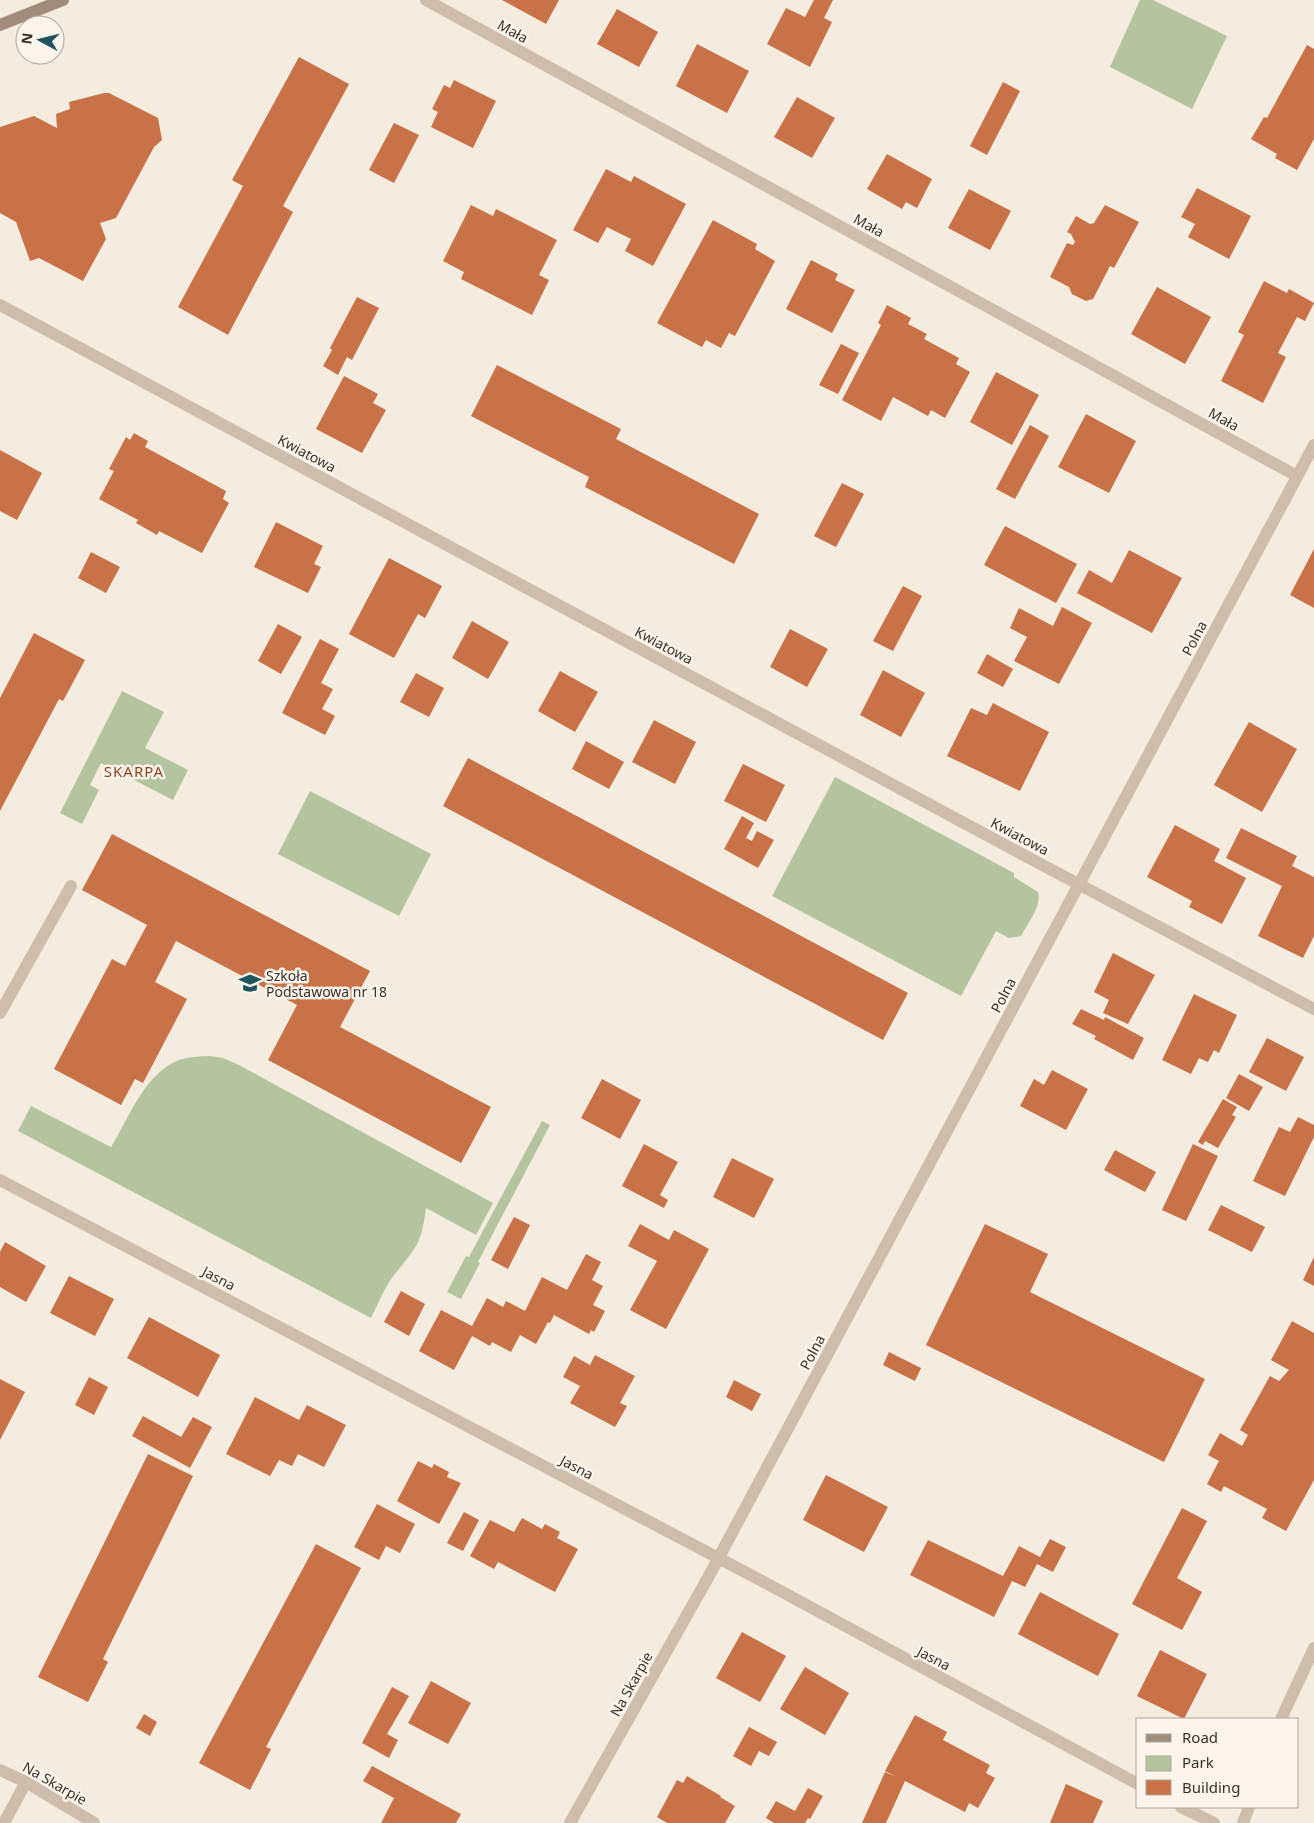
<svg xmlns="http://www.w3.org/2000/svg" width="1314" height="1823" viewBox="0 0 1314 1823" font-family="'Noto Sans',sans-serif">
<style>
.green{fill:#b4c49e}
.building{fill:#ca7247}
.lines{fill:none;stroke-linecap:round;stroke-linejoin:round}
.service{stroke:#cdbdaa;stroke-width:12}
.minor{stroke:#cdbdaa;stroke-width:12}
.tertiary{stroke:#cdbdaa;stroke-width:12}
.secondary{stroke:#a18c7b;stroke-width:12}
.labels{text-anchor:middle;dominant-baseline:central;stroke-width:5;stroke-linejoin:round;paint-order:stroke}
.street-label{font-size:14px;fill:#3a302a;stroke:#fbf5ec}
.poi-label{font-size:14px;fill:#3a302a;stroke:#fbf5ec;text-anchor:start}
.neighbourhood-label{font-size:15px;letter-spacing:1px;fill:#8d4320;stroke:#fbf5ec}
</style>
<rect width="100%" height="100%" fill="#f4ecdf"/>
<g class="green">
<polygon points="1140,0 1153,0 1227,36 1192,109 1110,67"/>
<polygon points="122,691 164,712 145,748 188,770 173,800 101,763 90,785 99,790 82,824 60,813"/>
<path d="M835 777 1014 873V877L1038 892C1042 906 1027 924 1021 936L1009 938 996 931 961 996 772 896Z"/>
<polygon points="310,791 431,854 399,916 278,854"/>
<path d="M210 1056 223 1058 239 1065 493 1203 476 1235 426 1208C421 1245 417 1246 395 1274 385 1286 378 1304 371 1318L18 1131 31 1106 111 1147C129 1118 144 1074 179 1060 189 1057 199 1056 210 1056Z"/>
<polygon points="542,1121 550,1125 478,1262 480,1263 461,1299 447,1292 466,1256 469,1257"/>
</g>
<g class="building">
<polygon points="502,0 559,0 546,24"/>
<polygon points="814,0 833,0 824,18 832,22 810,67 767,44 786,8 805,17"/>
<polygon points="617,9 658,32 639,67 597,44"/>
<polygon points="697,44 749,71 727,113 676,86"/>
<polygon points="1307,45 1314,49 1314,139 1297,170 1275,158 1277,154 1251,139 1264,117 1267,118"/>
<polygon points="299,57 349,84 283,206 293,212 228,335 178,307 243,186 232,180"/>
<polygon points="454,80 496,101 473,148 431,127 438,112 432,109 444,85 450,88"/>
<polygon points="1003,82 1020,91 987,155 970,146"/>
<polygon points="104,93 109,93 158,118 162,140 154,147 116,218 100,223 106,239 83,281 39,258 30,261 16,222 0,213 0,127 34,116 57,128 56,114 70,109 69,102"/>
<polygon points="797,97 835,118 812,158 774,137"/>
<polygon points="394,123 419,135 394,183 369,170"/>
<polygon points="887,154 932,179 917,208 906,202 902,209 867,189"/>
<polygon points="606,169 631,182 634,176 686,204 653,266 625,251 631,239 607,227 598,243 573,230"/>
<polygon points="1197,188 1251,216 1229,259 1188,237 1195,224 1181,217"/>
<polygon points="969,189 1011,211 990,250 948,228"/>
<polygon points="471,205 493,216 496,209 557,240 539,275 549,280 532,315 461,279 464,272 443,261"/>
<polygon points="1105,205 1139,222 1114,268 1110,266 1093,299 1086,301 1072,294 1069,287 1050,277 1067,243 1073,245 1075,242 1071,234 1067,232 1076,216 1090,224 1094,223"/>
<polygon points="713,220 757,244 755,249 775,261 735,336 729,333 721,348 706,340 702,347 657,323"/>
<polygon points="811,260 838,274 835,280 855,290 832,333 786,309"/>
<polygon points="1264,281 1287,293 1289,289 1314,303 1305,321 1297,317 1278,353 1286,357 1263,403 1221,381 1244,335 1238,332"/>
<polygon points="1157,287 1211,317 1185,364 1131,334"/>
<polygon points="357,297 379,308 352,360 347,357 338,375 323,366 332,350 330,348"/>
<polygon points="887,305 911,318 908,324 927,334 924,339 959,358 956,364 970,372 945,418 931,410 928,416 893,397 881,421 842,400 881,325 878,323"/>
<polygon points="841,344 859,353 838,394 819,385"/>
<polygon points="497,365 621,429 616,439 759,514 734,564 585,487 589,477 471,416"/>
<polygon points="996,372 1039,395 1012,445 970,422"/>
<polygon points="344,376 378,394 373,403 386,410 362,453 316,429"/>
<polygon points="1086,414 1136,441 1109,493 1058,467"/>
<polygon points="1030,425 1049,436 1015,499 996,489"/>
<polygon points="134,433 148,441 145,447 226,491 223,499 229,503 202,553 159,531 157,535 136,523 138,520 99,499 114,471 109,469 126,437 130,440"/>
<polygon points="0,450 42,473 17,520 0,511"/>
<polygon points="842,483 864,494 836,547 814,536"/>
<polygon points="276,522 323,546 314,564 321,567 308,593 254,567"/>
<polygon points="1005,526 1077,564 1056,603 984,565"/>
<polygon points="1314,549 1314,608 1290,595"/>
<polygon points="1129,550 1182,578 1152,633 1077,593 1089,570 1112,583"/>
<polygon points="91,552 120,567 106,593 78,578"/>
<polygon points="389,558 442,586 425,618 418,614 394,658 349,634"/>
<polygon points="903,586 922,596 893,651 873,641"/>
<polygon points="1062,607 1092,623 1059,684 1014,661 1027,637 1010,628 1019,608 1053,626"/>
<polygon points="472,621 509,642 488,679 452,658"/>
<polygon points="278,624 302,637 281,674 258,661"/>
<polygon points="790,629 828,649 807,687 770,667"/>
<polygon points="34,633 85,660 63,701 59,699 0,811 0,698"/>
<polygon points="320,639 339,649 321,683 333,689 322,709 335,716 325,735 282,713"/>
<polygon points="987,654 1013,669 1003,687 977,673"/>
<polygon points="883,670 925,693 901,737 860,715"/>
<polygon points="560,671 598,692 575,732 538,711"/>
<polygon points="416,673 444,688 429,717 400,702"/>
<polygon points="993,703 1049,732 1020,791 947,756 971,708 987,715"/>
<polygon points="654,720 696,742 675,784 632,762"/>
<polygon points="1249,722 1297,749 1262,812 1214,785"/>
<polygon points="586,741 624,762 609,789 572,769"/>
<polygon points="468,758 908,993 883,1040 443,806"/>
<polygon points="743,764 785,785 766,822 724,801"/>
<polygon points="742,816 754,823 746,838 752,841 757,831 774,840 758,868 724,849"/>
<polygon points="1175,825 1220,849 1214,861 1246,878 1222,924 1189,907 1192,901 1147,877"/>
<polygon points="1241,828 1297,856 1292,866 1314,877 1314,936 1303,958 1258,936 1282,886 1226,858"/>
<polygon points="112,834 370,971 340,1027 491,1107 461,1163 268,1060 297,1005 176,941 155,982 187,999 143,1083 135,1079 121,1105 54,1069 112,959 125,966 147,925 82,890"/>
<polygon points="1113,953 1155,975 1128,1024 1103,1013 1109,1000 1094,992"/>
<polygon points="1194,994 1237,1015 1219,1053 1214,1050 1208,1062 1199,1058 1191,1074 1162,1060"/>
<polygon points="1081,1009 1104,1020 1105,1017 1144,1038 1133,1060 1094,1039 1096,1036 1072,1024"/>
<polygon points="1267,1038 1304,1057 1286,1091 1249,1072"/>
<polygon points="1052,1070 1088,1089 1066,1130 1020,1106 1034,1079 1044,1085"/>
<polygon points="1239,1074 1263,1087 1249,1111 1226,1098"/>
<polygon points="602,1079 641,1100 620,1139 581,1118"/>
<polygon points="1223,1099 1237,1107 1232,1115 1236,1117 1218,1148 1205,1141 1203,1145 1198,1142"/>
<polygon points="1298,1117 1314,1125 1314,1137 1285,1196 1253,1181 1279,1127 1290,1132"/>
<polygon points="644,1144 678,1162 660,1195 668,1200 664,1208 622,1186"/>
<polygon points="1193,1144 1218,1156 1186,1221 1162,1210"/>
<polygon points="1115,1150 1156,1172 1145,1192 1104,1170"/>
<polygon points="732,1158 774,1179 754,1218 713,1197"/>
<polygon points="1221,1205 1265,1227 1252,1252 1208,1230"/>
<polygon points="514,1217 530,1225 508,1269 491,1260"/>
<polygon points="640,1224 669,1240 674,1230 709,1249 666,1329 630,1310 657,1261 628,1246"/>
<polygon points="985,1224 1048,1254 1030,1292 1205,1379 1164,1462 926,1345"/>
<polygon points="5,1242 46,1266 26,1302 0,1287 0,1252"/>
<polygon points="586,1254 601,1262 592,1280 603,1286 593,1305 605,1311 594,1332 591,1330 589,1334 554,1315 550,1323 548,1322 536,1344 520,1335 511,1352 492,1342 490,1346 472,1336 454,1370 419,1351 441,1310 472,1326 487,1298 503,1307 506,1301 525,1311 542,1277 567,1290"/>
<polygon points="1314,1257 1314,1286 1303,1280"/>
<polygon points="69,1276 114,1299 95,1336 50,1313"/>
<polygon points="401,1291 425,1304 409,1336 384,1322"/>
<polygon points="149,1317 220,1355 198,1397 127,1358"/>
<polygon points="1292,1321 1314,1333 1314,1480 1286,1531 1262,1518 1267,1509 1224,1486 1221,1492 1207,1484 1219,1461 1208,1455 1220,1433 1242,1446 1248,1435 1240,1430 1270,1376 1279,1381 1289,1370 1271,1360"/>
<polygon points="889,1352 921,1368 915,1381 883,1365"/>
<polygon points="595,1355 635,1376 620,1403 627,1406 615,1427 570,1403 580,1386 563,1377 574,1356 590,1365"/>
<polygon points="89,1377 108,1387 94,1415 75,1405"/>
<polygon points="0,1379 25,1392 0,1440"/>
<polygon points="734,1380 761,1394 752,1411 726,1397"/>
<polygon points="255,1397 299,1420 307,1405 346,1425 324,1467 298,1454 292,1466 279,1460 270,1476 226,1454"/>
<polygon points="143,1416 181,1437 193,1417 212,1427 190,1468 132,1436"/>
<polygon points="148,1454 193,1476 103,1659 108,1662 88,1702 38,1677"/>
<polygon points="418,1461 432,1468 434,1464 449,1472 447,1477 461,1483 439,1524 397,1501"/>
<polygon points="826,1475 888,1507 864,1552 803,1520"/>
<polygon points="377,1504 415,1524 400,1553 386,1546 379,1560 354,1547"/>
<polygon points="1182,1508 1207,1521 1177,1578 1202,1592 1182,1630 1132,1604"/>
<polygon points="464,1512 479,1520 463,1551 447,1543"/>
<polygon points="522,1518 542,1529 545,1524 560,1532 557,1538 578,1549 555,1592 498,1562 494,1569 470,1556 490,1520 514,1532"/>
<polygon points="1050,1539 1066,1547 1053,1572 1037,1564 1025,1587 1012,1581 994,1617 910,1575 928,1540 1003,1576 1019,1546 1040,1557"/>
<polygon points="316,1544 361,1568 266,1747 271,1749 250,1790 199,1763"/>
<polygon points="1040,1592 1119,1634 1098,1676 1018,1634"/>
<polygon points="742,1632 786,1656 760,1702 716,1678"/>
<polygon points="1160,1650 1207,1674 1184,1719 1137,1696"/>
<polygon points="805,1667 849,1693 825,1735 780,1709"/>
<polygon points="431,1681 471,1703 448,1744 408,1723"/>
<polygon points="392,1687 409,1696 387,1734 398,1740 389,1758 362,1743"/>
<polygon points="144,1714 157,1722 150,1736 136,1728"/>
<polygon points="915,1715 947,1732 943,1740 990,1765 986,1773 995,1778 978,1808 969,1803 965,1812 905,1781 886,1823 862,1823 885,1772 897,1777 885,1771"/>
<polygon points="749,1727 777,1742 769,1756 759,1751 751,1766 733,1756"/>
<polygon points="372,1766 461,1814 456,1823 381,1823 394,1798 363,1781"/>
<polygon points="687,1776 721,1796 720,1797 735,1806 725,1823 667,1823 657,1817 677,1780 683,1783"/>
<polygon points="1066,1784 1103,1801 1093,1823 1050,1823"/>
<polygon points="808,1788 823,1796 810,1819 808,1818 805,1823 774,1823 766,1818 776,1801 795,1811"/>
</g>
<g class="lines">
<polyline class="service" points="0,1013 71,886"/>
<g class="minor">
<polyline points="426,0 1297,476"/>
<polyline points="0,305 1033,860 1314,1009"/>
<polyline points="0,1180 762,1581 1138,1784"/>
<polyline points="0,1770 26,1782 94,1823"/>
<polyline points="1181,1807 1214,1823"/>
<polyline points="4,1823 26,1782"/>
<polyline points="570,1823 710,1574 1314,445"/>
</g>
<g class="tertiary">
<polyline points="1281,1719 1314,1648"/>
<polyline points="1243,1823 1249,1807"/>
</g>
<polyline class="secondary" points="0,25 63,0"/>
</g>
<defs>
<g id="school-bare" transform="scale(1.725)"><path d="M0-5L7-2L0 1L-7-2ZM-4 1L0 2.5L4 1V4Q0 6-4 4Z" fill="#1d545e" stroke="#fbf5ec" stroke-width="2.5" paint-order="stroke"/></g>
</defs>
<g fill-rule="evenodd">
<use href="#school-bare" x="250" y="983"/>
</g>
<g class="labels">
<g class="street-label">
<text transform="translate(513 31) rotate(29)">Mała</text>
<text transform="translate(869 225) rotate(29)">Mała</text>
<text transform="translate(1224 419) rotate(29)">Mała</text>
<text transform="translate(307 453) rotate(28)">Kwiatowa</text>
<text transform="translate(1194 638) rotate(-62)">Polna</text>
<text transform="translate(664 645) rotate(28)">Kwiatowa</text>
<text transform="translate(1020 836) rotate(28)">Kwiatowa</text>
<text transform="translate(1003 995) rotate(-62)">Polna</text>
<text transform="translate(219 1278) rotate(28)">Jasna</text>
<text transform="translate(812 1352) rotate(-62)">Polna</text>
<text transform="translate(577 1467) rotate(28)">Jasna</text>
<text transform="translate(934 1658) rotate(28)">Jasna</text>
<text transform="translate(631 1684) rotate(-61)">Na Skarpie</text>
<text transform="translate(55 1783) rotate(30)">Na Skarpie</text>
</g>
<g class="poi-label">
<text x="266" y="975">Szkoła<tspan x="266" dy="16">Podstawowa nr 18</tspan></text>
</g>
<g class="neighbourhood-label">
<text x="134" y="771">SKARPA</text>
</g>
</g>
<rect x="1136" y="1718" width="162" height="90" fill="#fbf5ec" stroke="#aea69e"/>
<rect x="1146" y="1734" width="25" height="8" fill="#a18c7b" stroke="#aea69e"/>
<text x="1182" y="1743" font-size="15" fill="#3a302a">Road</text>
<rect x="1146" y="1756" width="25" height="15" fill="#b4c49e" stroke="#aea69e"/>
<text x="1182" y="1768" font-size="15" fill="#3a302a">Park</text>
<rect x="1146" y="1780" width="25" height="15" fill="#ca7247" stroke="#aea69e"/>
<text x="1182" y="1793" font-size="15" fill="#3a302a">Building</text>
<g transform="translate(40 40) rotate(277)"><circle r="24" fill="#fbf5ec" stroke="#aea69e"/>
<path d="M0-4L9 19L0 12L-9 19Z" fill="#1d545e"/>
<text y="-8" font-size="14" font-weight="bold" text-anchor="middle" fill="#3a302a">N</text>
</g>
</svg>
